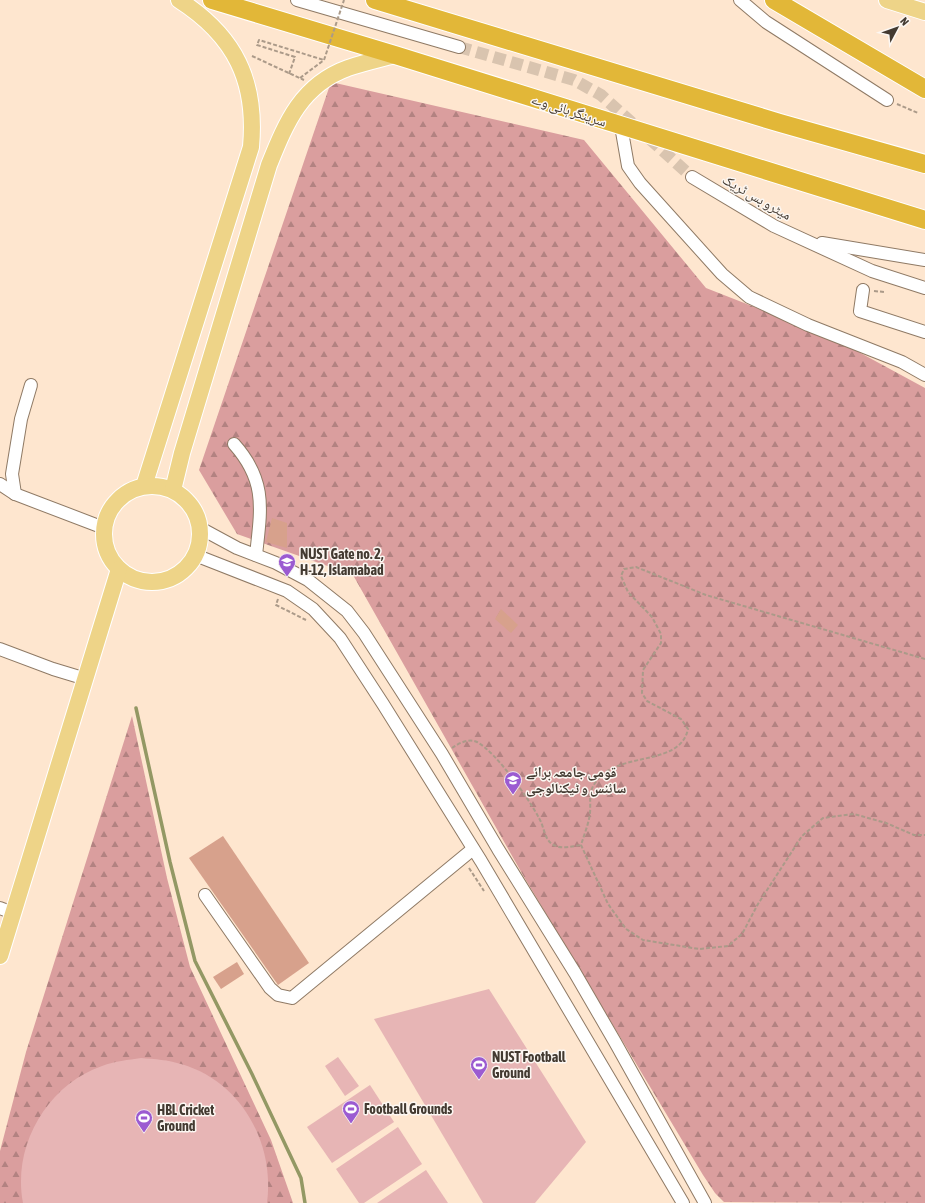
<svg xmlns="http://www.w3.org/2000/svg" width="925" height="1203" viewBox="0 0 925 1203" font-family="'Asap Condensed','Noto Naskh Arabic',sans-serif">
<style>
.forest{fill:url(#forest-firs)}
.pitch{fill:#e7b5b5}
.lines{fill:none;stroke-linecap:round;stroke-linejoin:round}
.stream{stroke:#939864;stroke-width:3.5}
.building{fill:#d7a18c}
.minor-tunnel{stroke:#d9c4af;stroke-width:12;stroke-dasharray:12 6;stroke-linecap:butt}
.minor-casing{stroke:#8f7a65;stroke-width:14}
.major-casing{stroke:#fff;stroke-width:18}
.highway-casing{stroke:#fff;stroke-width:20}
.path{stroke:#ab9a89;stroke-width:2;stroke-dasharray:4 2;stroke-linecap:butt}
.minor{stroke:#fff;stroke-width:12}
.major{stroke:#eed488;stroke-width:16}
.highway{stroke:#e2b738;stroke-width:18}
.path-bridge{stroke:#ab9a89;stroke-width:2;stroke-dasharray:4 2;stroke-linecap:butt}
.labels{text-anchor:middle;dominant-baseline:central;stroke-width:3;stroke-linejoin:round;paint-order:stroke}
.street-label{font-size:14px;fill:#433a31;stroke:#fcf7f2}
.poi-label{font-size:14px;font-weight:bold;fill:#433a31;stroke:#fcf7f2;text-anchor:start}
</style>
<defs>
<pattern id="forest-firs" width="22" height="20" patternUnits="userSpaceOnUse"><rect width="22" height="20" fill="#da9e9e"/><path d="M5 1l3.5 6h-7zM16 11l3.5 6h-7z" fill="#b28281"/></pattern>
</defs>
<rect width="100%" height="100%" fill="#fee6cf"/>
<g class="forest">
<polygon points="331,82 584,140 706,288 831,337 925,388 925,1203 724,1202 715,1193 703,1175 524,877 353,575 237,534 199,470"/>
<polygon points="132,716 167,878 190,967 271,1140 293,1203 0,1203 0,1151 26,1052"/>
</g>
<g class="pitch">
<polygon points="489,989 586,1142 535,1203 483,1203 374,1019"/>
<polygon points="338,1057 359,1086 345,1096 325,1066"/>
<path d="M141 1058C155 1059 168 1060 181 1064 241 1081 275 1143 267 1203H23C12 1146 47 1085 102 1066 115 1061 128 1060 141 1058Z"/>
<polygon points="370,1085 394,1122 332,1163 307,1127"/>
<polygon points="398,1127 422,1164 364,1203 359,1203 336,1169"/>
<polygon points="426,1170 448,1203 377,1203"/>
</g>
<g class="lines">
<polyline class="stream" points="136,708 170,862 195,961 252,1074 301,1178 305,1203"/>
</g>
<g class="building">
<polygon points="272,518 287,523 287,548 266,542"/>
<polygon points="501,609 518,625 511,633 495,619"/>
<polygon points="223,836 309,963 278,985 189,858"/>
<polygon points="237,962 244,974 221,989 213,977"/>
</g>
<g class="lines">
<polyline class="minor-tunnel" points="459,47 574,80 601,95 692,177"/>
<g class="minor-casing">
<g id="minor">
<polyline points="297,0 459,47"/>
<polyline points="740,0 766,22 887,100"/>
<polyline points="621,126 628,166 640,183 722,274 749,297 808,325 902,362 925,375"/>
<polyline points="692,177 774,226 872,271 925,288"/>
<polyline points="822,243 925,260"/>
<polyline points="863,290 860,311 925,332"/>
<path d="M234 444C267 481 261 509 256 555"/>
<polyline points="0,484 15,494 104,528"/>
<polyline points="15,494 12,474 21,419 31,385"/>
<polyline points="200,528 237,548 276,563 308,580 347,611 364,633 442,754 498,849 575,973 615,1042 705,1203"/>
<polyline points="195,555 287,591 313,609 340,638 383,704 481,861 683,1203"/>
<polyline points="0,649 53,669 86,679"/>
<polyline points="205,895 270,988 278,995 292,998 473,849"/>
<polyline points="0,908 13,913"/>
</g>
</g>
<g class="major-casing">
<g id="major">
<polyline points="887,0 925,12"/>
<path d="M144 486 251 147C257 81 235 36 179 0"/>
<circle cx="152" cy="534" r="48"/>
<path d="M173 490 182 453 269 165C286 123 301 85 348 68 363 63 380 59 395 55"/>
<polyline points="0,956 119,569"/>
</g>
</g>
<g class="highway-casing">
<g id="highway">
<polyline points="212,0 395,55 925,220"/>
<polyline points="375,0 780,123 925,164"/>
<polyline points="774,0 925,89"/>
</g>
</g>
<g class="path">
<polyline points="252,56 304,80"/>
<polyline points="289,74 295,57 257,45 259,40 324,60"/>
<polyline points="300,78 324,60"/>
<polyline points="897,104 918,113"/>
<polyline points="874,291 884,292"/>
<polyline points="278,599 276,605 306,620"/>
<path d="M925 659 706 595 636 567 624 569 621 576 628 592 652 617 661 634V643L643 670 642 693 647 701 681 719 688 729C680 768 616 750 595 783 588 793 591 802 590 813 589 823 584 835 581 845L608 904 626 929 643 940 699 949 728 946 742 934 758 904 802 836 823 818 854 814 886 823 914 835H925"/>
<path d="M452 748C459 743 469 738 477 742 496 752 529 799 539 818 545 828 544 842 556 846 564 849 574 846 581 845"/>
<polyline points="469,868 484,891"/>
</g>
<use href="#minor" class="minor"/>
<use href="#major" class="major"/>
<use href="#highway" class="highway"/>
<polyline class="path-bridge" points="324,60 344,0"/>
</g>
<defs>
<g id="university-pin" transform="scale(0.9)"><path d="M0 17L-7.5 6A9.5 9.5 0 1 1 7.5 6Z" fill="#9b5bd1" stroke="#fcf7f2"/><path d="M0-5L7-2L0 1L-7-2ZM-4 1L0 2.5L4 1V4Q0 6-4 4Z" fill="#fff"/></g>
<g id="stadium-pin" transform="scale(0.9)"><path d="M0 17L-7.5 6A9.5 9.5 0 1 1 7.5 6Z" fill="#9b5bd1" stroke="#fcf7f2"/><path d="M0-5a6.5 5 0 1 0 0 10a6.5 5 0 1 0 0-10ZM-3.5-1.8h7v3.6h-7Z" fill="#fff"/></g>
</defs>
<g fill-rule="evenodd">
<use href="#university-pin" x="287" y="562"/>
<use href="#university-pin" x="513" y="780"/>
<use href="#stadium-pin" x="479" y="1065"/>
<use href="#stadium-pin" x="351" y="1109"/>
<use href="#stadium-pin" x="144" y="1118"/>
</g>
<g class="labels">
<g class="street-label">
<text transform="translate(569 110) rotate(18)">سرینگر ہائی وے</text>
<text transform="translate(757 197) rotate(30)">میٹرو بس ٹریک</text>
</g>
<g class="poi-label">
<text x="300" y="554">NUST Gate no. 2,<tspan x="300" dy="16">H-12, Islamabad</tspan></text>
<text x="526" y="772">قومی جامعہ برائے<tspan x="526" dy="16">سائنس و ٹیکنالوجی</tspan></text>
<text x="492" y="1057">NUST Football<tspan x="492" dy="16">Ground</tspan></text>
<text x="364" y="1109">Football Grounds</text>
<text x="157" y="1110">HBL Cricket<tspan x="157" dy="16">Ground</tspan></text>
</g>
</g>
<g transform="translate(897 28) rotate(49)" stroke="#fcf7f2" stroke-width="3" paint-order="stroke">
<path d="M0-3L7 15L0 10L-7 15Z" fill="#433a31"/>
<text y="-6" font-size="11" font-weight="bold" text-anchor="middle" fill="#433a31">N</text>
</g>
</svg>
